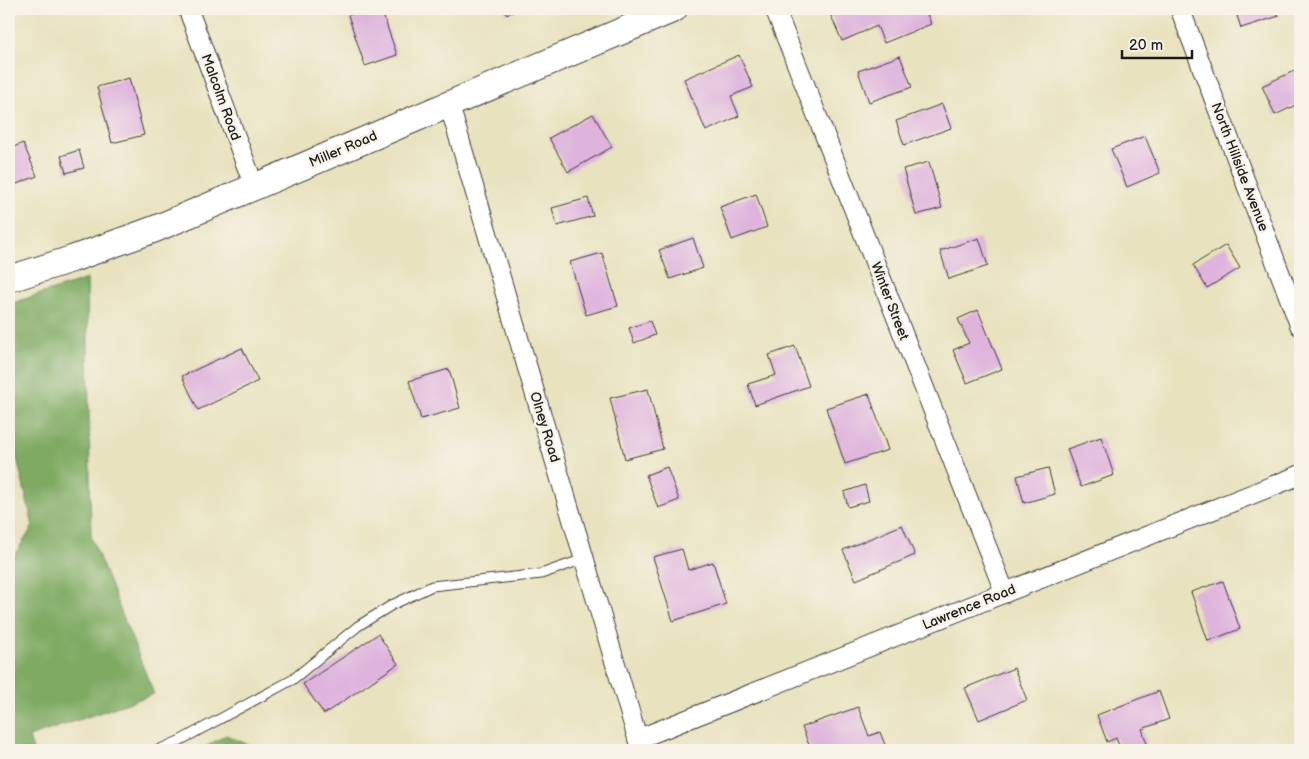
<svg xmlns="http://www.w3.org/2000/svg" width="1309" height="759" viewBox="0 0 1309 759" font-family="'Balsamiq Sans',sans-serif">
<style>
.forest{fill:#7eaa62;stroke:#4d633f}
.building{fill:#deb4dd}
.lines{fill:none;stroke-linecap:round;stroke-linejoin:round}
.lane-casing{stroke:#3b3a34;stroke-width:11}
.street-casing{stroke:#3b3a34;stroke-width:21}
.secondary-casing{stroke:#3b3a34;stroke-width:28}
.lane{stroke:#fff;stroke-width:9}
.street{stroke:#fff;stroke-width:19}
.secondary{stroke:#fff;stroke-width:26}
.labels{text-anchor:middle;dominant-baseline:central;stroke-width:5;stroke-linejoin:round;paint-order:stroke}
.street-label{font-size:14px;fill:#1c1c1c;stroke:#f7f3e8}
</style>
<rect width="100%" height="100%" fill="#f7f3e8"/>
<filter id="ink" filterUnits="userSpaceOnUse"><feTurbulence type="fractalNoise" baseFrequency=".02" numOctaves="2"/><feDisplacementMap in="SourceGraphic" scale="10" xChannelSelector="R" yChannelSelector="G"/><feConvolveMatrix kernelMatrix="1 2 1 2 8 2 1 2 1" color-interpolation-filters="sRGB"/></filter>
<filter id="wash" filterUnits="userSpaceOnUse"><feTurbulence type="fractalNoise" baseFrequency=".0096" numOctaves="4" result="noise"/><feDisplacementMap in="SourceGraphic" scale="20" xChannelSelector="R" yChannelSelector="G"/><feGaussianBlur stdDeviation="1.12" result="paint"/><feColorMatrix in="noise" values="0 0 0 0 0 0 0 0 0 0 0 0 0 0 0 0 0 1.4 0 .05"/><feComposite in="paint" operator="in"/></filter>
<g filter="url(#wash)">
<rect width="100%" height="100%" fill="#e9e2bf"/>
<g class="forest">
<polygon points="87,279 91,537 154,694 29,737 33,750 9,750 9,564 33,526 9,425 9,304"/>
<polygon points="226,735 260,750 200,750"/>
</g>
<g id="blocks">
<g class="building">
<polygon points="366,9 381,9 397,55 365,66 348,15"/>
<polygon points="505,9 522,9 506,14"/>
<polygon points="828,9 925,9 931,24 884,43 877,26 842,41"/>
<polygon points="1235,9 1276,9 1279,16 1241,28"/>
<polygon points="739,55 753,87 731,96 739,116 706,131 684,79"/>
<polygon points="900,56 912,87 869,102 858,71"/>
<polygon points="1300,68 1300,103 1275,115 1262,86"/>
<polygon points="129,78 144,135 112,143 97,87"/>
<polygon points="942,104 951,128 904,145 896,121"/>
<polygon points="593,114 612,147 568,172 549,138"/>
<polygon points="1145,136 1160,173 1127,187 1111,149"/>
<polygon points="23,143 37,176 9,187 9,149"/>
<polygon points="79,150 84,168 66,173 61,156"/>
<polygon points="929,162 942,208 916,215 903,169"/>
<polygon points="756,194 767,227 732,240 720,207"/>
<polygon points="588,198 593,216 557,226 552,208"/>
<polygon points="693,238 703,268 670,279 659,250"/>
<polygon points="979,238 988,266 949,279 940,251"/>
<polygon points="1226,245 1240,268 1207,288 1193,265"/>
<polygon points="602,253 618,306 586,315 570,262"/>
<polygon points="978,310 1002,369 967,383 953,350 969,343 958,319"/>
<polygon points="650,321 655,335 634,343 629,328"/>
<polygon points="795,346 809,386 755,405 748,384 776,375 769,355"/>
<polygon points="242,348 258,381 198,410 182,376"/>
<polygon points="449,369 460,408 421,419 409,381"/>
<polygon points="648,389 663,449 625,459 610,398"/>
<polygon points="869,394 888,450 845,464 826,408"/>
<polygon points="1101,437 1114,475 1081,487 1067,449"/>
<polygon points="667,467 679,500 658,508 646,475"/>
<polygon points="1048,468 1055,494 1024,503 1017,476"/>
<polygon points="865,485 869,501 848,507 844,492"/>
<polygon points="902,525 915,555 856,580 843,550"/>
<polygon points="1300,525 1300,543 1295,527"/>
<polygon points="682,549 688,570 713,562 726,604 673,621 653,557"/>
<polygon points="1223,581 1240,629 1208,641 1191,592"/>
<polygon points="378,634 398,664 324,714 303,684"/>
<polygon points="1014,668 1027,700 979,720 965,688"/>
<polygon points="1159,691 1169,719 1142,729 1147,744 1132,750 1121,750 1116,738 1107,742 1097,715"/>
<polygon points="858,707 869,736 880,732 887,750 811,750 802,727"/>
</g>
</g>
</g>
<g filter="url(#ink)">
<use href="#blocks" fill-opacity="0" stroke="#3b3a34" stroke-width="1"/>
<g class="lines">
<g class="lane-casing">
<polyline id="lane" points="158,750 179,741 292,680 358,626 392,605 432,586 541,574 584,559"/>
</g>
<g class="street-casing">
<g id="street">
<polyline points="188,9 254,186"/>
<polyline points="775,9 1005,593"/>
<polyline points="1180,9 1300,326"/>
<polyline points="449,104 641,750"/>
<polyline points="638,739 1300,475"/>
</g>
</g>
<g class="secondary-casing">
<polyline id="secondary" points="9,279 72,259 155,229 674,9"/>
</g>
<use href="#lane" class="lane"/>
<use href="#street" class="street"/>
<use href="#secondary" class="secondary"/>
</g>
</g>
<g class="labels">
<g class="street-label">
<text transform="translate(221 97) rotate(70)">Malcolm Road</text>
<text transform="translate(343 149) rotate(-23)">Miller Road</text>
<text transform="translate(1240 167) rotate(69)">North Hillside Avenue</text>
<text transform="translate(890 301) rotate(69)">Winter Street</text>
<text transform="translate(545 427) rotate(73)">Olney Road</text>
<text transform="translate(969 607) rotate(-22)">Lawrence Road</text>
</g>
</g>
<rect width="1309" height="759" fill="none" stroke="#f7f3e8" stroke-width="30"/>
<path d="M1122 50v8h70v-8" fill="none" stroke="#1c1c1c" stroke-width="2.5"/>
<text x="1129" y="50" font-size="15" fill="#1c1c1c" stroke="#f7f3e8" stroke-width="4" paint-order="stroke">20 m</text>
</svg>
